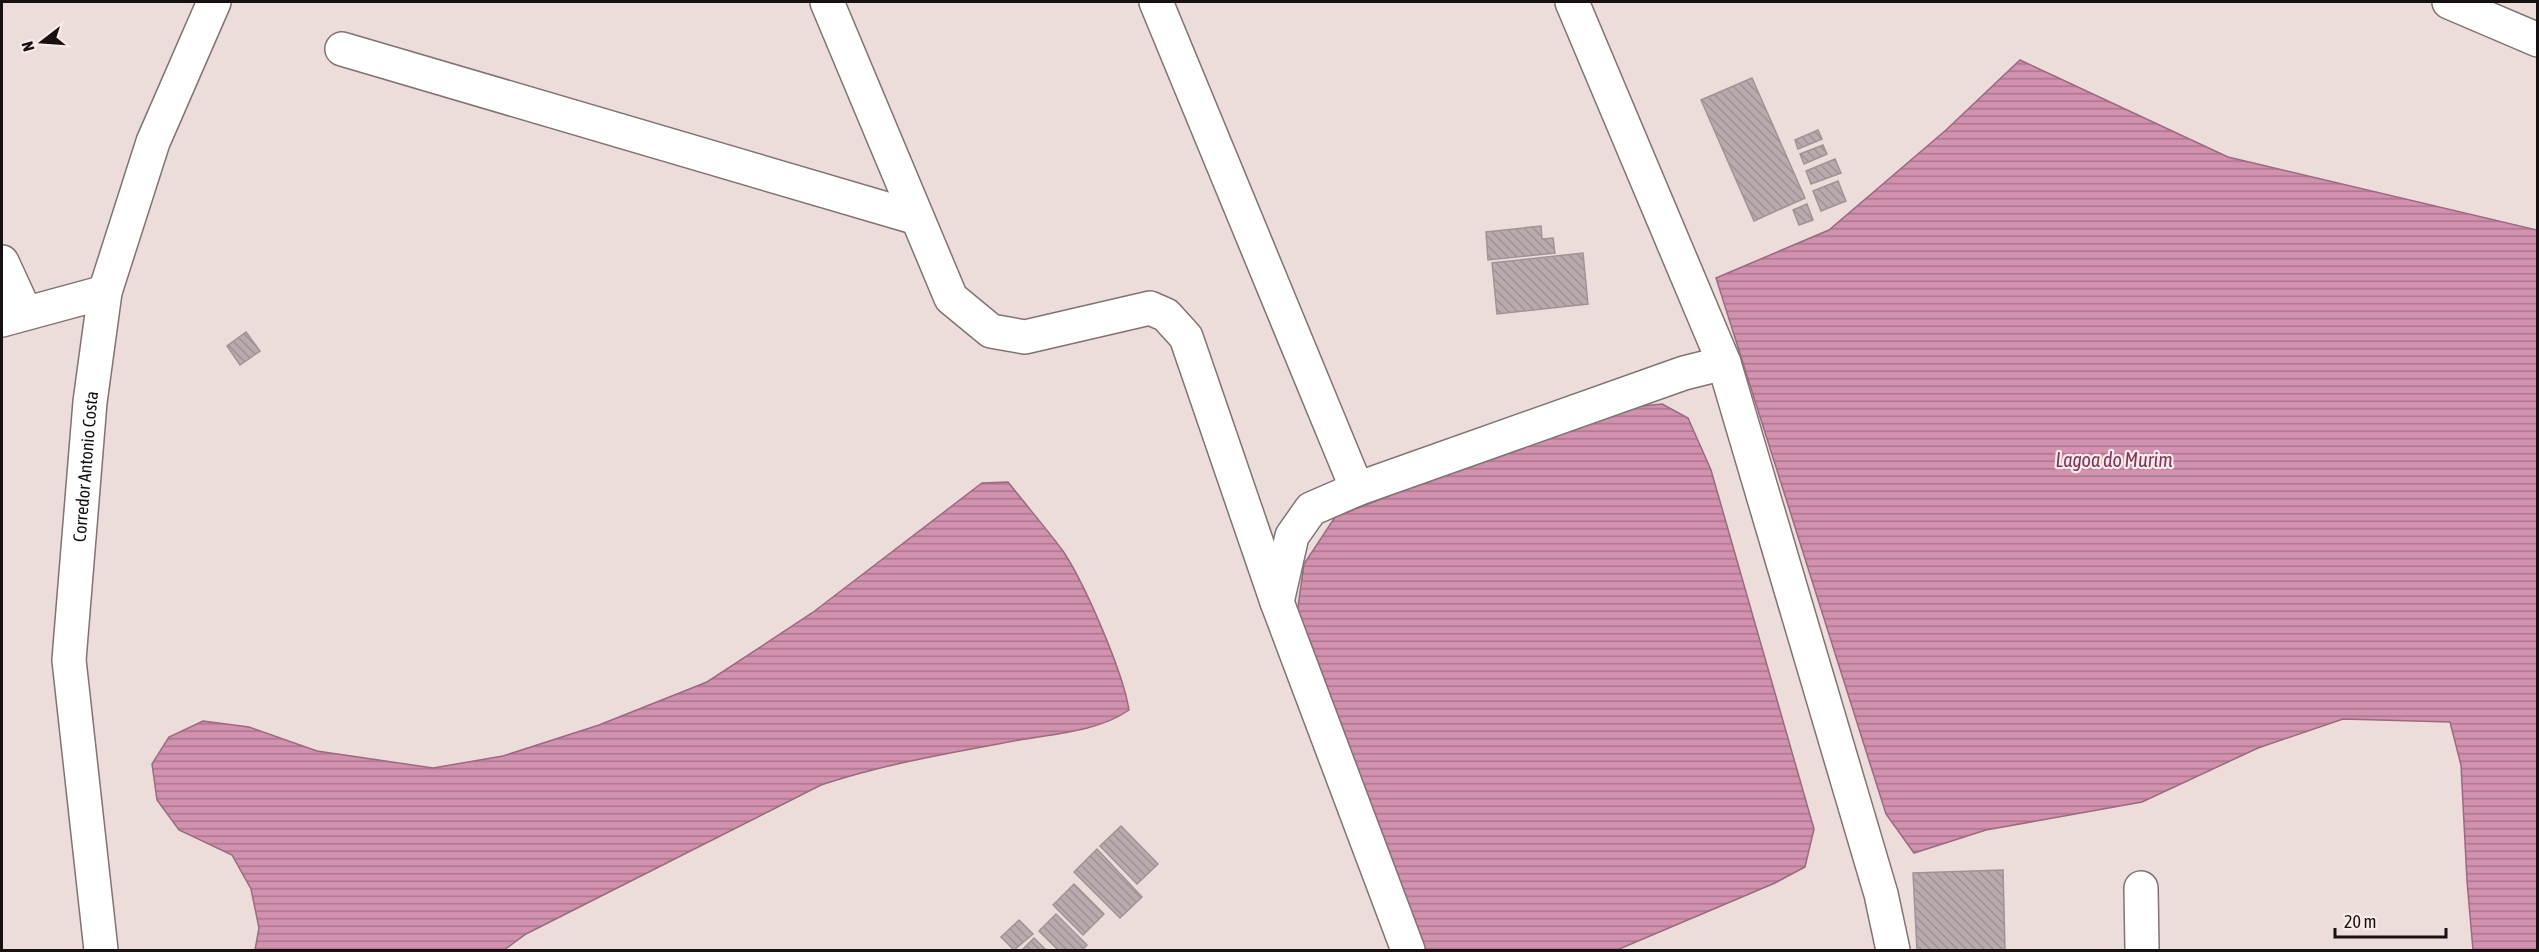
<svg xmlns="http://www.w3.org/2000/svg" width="2539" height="952" viewBox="0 0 2539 952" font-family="'Asap Condensed',sans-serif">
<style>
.water{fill:url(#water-rules);stroke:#9a6b7f;stroke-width:1.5}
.building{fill:url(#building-back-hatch);stroke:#a19395;stroke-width:1.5}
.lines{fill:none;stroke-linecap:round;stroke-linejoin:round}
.minor-casing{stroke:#807371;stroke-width:36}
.minor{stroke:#fff;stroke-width:33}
.labels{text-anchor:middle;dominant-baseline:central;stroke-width:4.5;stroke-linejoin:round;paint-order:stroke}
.street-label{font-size:18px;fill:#161110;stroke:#faeae8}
.water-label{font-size:20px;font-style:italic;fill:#80335b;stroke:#faeae8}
</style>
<defs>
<pattern id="water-rules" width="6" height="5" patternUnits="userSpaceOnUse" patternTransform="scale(1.5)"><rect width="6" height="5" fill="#d291af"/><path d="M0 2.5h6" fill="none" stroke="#a9758d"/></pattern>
<pattern id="building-back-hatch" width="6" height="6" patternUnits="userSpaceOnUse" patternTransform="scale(1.5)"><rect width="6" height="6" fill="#b9abad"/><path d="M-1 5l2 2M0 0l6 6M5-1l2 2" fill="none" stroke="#9e9294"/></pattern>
</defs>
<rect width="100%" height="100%" fill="#ecdddb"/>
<g class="water">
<polygon points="2020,60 2228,157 2537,230 2537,950 2473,950 2467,881 2461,765 2450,722 2343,719 2258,748 2142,802 1986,830 1914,853 1886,814 1716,278 1829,230 1946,130"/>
<polygon points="1662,404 1688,418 1711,470 1814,829 1805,867 1775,883 1617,950 1422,950 1297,614 1304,564 1335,517 1611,409"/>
<path d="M1008 482C1026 505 1046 528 1063 551 1085 584 1123 672 1129 710 1098 732 1051 734 1014 741 949 753 884 764 821 785L526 934 504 950H255L259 928 251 889 232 855 179 830 157 800 152 764 169 737 203 721 249 727 317 751 433 768 503 756 599 725 707 682 812 613 982 483Z"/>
</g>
<g class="building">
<polygon points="1752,78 1805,198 1754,221 1701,100"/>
<polygon points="1818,130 1822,139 1798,149 1795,140"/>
<polygon points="1823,145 1827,154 1804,164 1800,154"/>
<polygon points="1835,159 1841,173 1811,184 1806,171"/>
<polygon points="1838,181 1846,201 1821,211 1813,191"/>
<polygon points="1807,204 1813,220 1799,225 1793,210"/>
<polygon points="1541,226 1542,239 1553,238 1555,253 1488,260 1486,232"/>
<polygon points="1583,253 1588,304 1497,314 1492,263"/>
<polygon points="246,332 260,351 240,365 227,346"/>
<polygon points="1121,826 1158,864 1137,884 1100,846"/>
<polygon points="1097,849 1142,897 1120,918 1074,872"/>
<polygon points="2003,870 2005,950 1917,950 1913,873"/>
<polygon points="1074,884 1104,914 1083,935 1053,905"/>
<polygon points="1056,914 1087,945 1082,950 1058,950 1039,931"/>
<polygon points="1019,920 1033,934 1014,950 1001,937"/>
<polygon points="1034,938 1046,950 1022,950"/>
</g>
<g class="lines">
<g class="minor-casing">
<g id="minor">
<polyline points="827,2 951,298 991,331 1025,337 1150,308 1166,315 1186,337 1277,602"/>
<polyline points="1156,2 1357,489"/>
<polyline points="1572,2 1724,363 1881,894 1893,950"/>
<polyline points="2449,2 2538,40"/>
<polyline points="342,49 917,218"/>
<polyline points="2,262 25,312"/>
<polyline points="2,320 105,292"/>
<polyline points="2141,888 2142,950"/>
<path id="s1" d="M101 950 69 660 90 402 105 292 153 142 214 2"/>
<polyline points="1408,950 1277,602 1292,536 1311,509 1357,489 1684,373 1724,363"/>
</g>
</g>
<use href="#minor" class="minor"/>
</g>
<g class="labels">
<g class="street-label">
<text stroke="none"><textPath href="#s1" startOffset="486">Corredor Antonio Costa</textPath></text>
</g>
<g class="water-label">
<text x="2114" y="459">Lagoa do Murim</text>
</g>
</g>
<rect width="2539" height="952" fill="none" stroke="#161110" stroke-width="6"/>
<g transform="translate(42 42) rotate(253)" stroke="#faeae8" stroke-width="4.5" paint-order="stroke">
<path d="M0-4.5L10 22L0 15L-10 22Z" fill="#161110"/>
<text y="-9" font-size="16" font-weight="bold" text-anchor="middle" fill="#161110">N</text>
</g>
<path d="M2335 928v9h111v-9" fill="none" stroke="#161110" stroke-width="3"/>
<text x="2344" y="928" font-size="18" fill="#161110" stroke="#faeae8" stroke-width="4.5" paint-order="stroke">20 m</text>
</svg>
